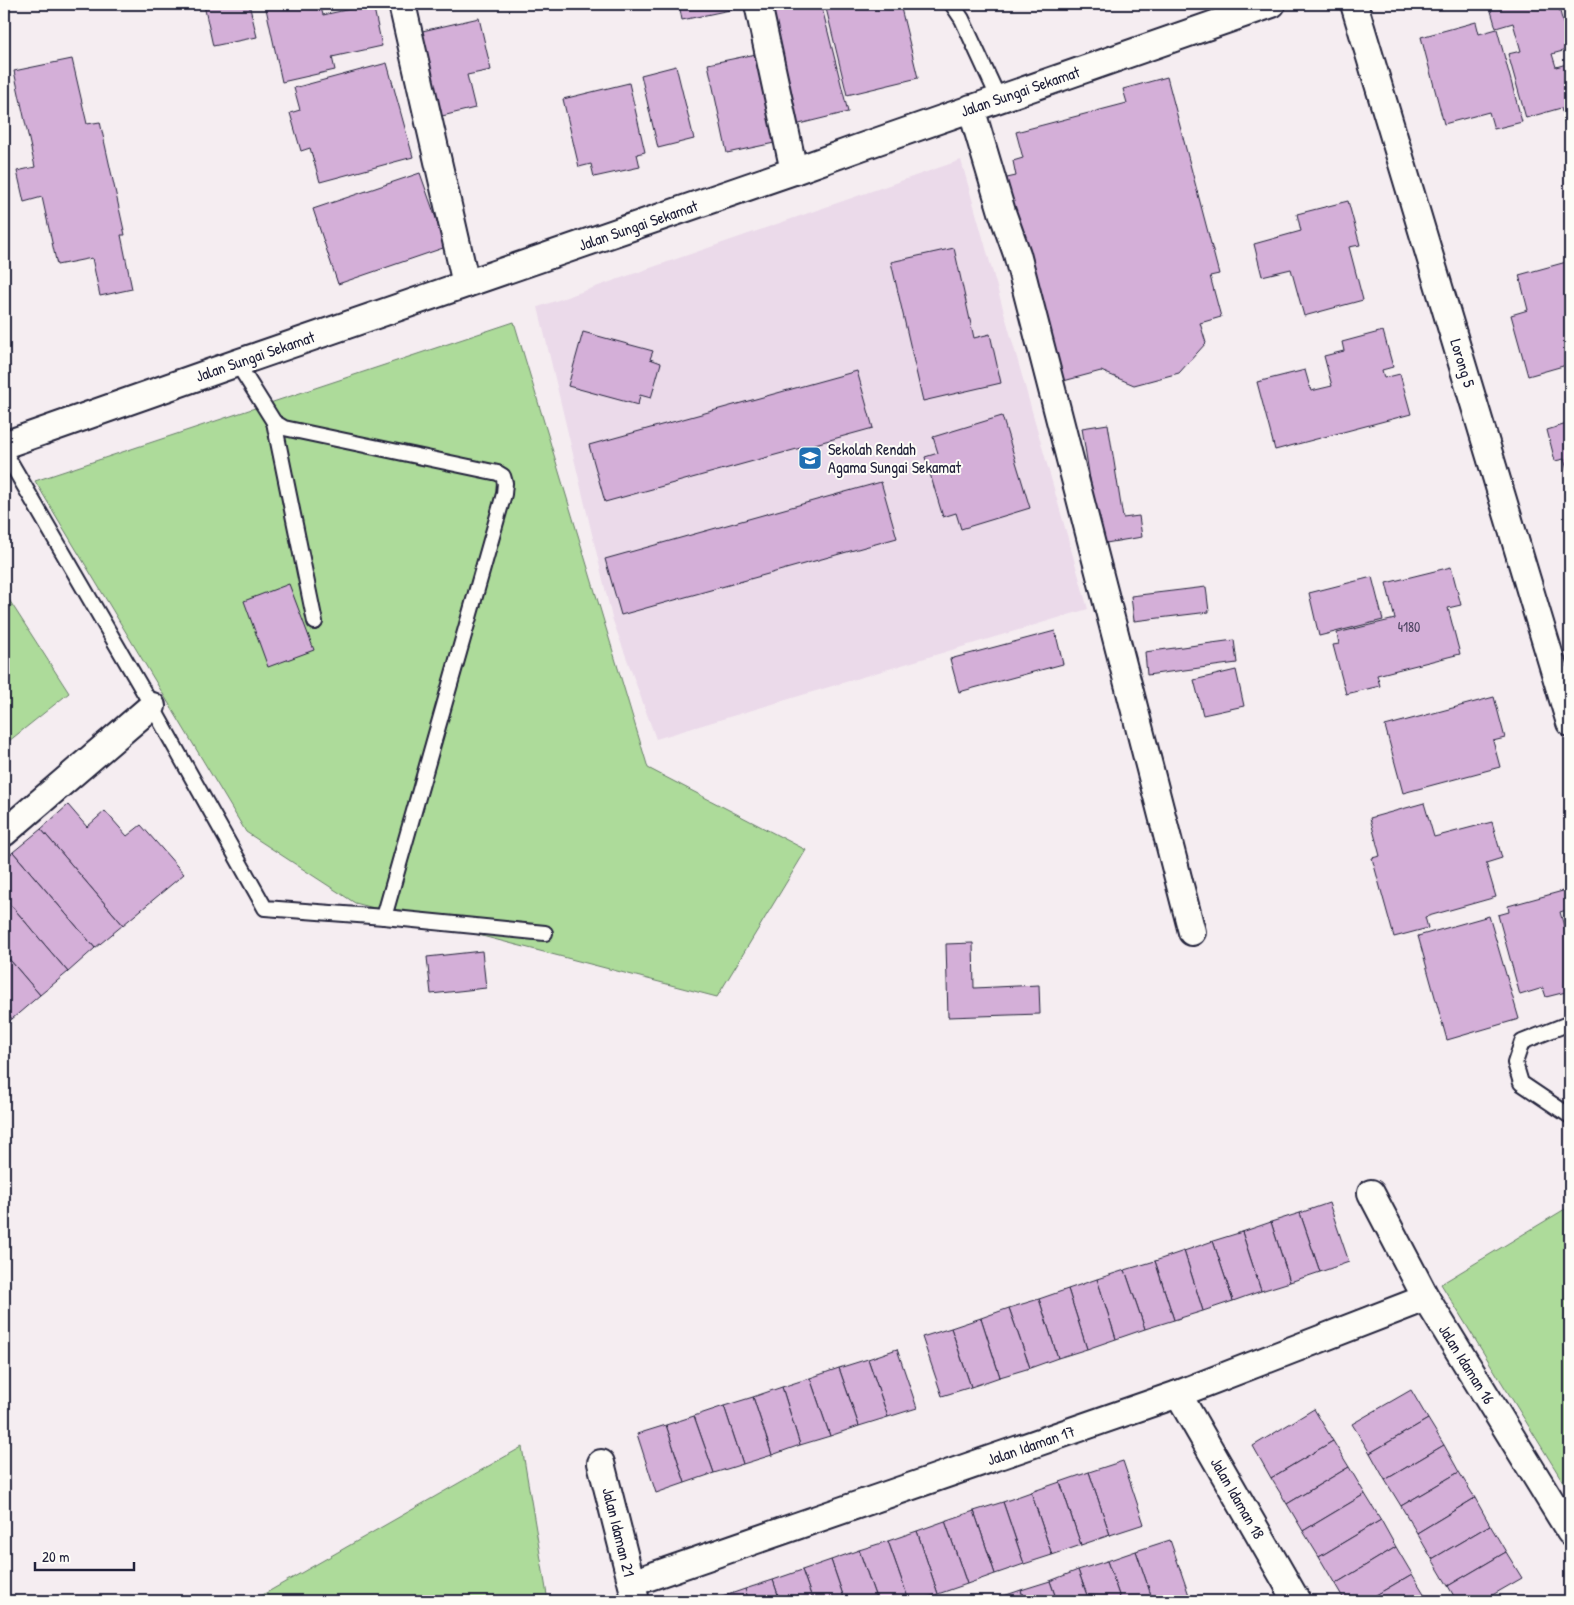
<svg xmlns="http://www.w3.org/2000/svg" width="1574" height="1605" viewBox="0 0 1574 1605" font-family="'Patrick Hand',sans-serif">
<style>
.built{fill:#ebdaea}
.green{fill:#addb9a;stroke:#687e6a}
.building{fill:#d4afd8;stroke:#22223b}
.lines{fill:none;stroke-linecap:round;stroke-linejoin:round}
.lane-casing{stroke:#22223b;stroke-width:18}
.street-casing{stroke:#22223b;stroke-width:30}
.lane{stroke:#fdfcf7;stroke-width:14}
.street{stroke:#fdfcf7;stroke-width:26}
.labels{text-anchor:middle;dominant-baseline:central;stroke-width:4;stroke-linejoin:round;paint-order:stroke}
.number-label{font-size:14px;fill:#4e4562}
.street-label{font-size:16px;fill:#22223b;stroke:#fdfcf7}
.poi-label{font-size:16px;fill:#22223b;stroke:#fdfcf7;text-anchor:start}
</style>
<rect width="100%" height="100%" fill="#f5edf1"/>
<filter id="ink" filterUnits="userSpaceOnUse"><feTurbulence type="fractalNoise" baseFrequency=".02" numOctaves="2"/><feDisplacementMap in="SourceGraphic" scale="10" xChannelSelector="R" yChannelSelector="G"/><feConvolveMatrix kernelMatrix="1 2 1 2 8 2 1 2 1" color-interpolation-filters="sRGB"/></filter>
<g filter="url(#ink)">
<polygon class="built" points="961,160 1088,609 656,739 612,618 538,307"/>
<g class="green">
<polygon points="514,322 648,768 806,850 717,997 355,903 246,832 35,481"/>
<polygon points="4,592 69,693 4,745"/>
<polygon points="1565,1209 1570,1212 1570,1493 1441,1284"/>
<polygon points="522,1447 548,1601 252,1601"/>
</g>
<g class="building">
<polygon points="191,4 249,4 257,37 213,46 204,5 192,8"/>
<polygon points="265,4 320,4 323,15 373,4 382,46 332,57 335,70 282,82"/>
<polygon points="679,4 743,4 744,7 682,20"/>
<polygon points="761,4 821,4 848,112 791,126"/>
<polygon points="825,4 900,4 918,78 847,95"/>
<polygon points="1489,4 1558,4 1570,49 1552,54 1556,67 1570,63 1570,110 1562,112 1561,108 1526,118 1508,54 1521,51 1513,23 1496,28"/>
<polygon points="479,18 491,70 467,75 475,108 438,117 418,32"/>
<polygon points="1476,22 1479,34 1497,29 1522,122 1494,129 1489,112 1444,124 1421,37"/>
<polygon points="761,53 779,142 727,153 708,64"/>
<polygon points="72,59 87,124 100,122 125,235 121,235 132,289 100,296 92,258 57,265 42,197 24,202 17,171 35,167 14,71"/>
<polygon points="387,63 413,157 320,182 310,148 301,151 290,113 300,110 294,88"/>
<polygon points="676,66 694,139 658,148 641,75"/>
<polygon points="1167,77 1219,274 1210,276 1221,317 1200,323 1206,343 1179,373 1134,385 1101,371 1056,383 998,180 1016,176 1013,161 1023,158 1016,132 1127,103 1123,89"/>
<polygon points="629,83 645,152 637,154 640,167 594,177 591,164 579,167 563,99"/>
<polygon points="420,173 446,247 338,284 313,209"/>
<polygon points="1348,201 1360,245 1349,247 1363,300 1304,316 1291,269 1262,276 1254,244 1301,231 1297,214"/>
<polygon points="954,248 974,338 990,334 1001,383 923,401 891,262"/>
<polygon points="1570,261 1570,364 1528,376 1511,315 1528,310 1519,275"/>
<polygon points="1383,331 1393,367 1382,370 1384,378 1400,374 1411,414 1275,450 1257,382 1305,370 1311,391 1332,386 1324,356 1344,351 1342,342"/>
<polygon points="583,332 653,351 650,359 661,363 651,398 640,395 638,405 568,386"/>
<polygon points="857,371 873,428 605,502 589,445"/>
<polygon points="1002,416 1030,508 961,529 956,513 943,517 925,457 938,453 933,437"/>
<polygon points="1570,423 1570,481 1564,459 1555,461 1547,430"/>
<polygon points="1108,424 1123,518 1139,516 1142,537 1100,544 1082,428"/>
<polygon points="881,482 897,538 621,615 605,559"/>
<polygon points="1451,567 1461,605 1448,608 1460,654 1377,675 1380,686 1346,694 1333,645 1339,644 1337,633 1395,619 1386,583"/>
<polygon points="1372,577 1383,620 1319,636 1309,593"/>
<polygon points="289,584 314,650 268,667 244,601"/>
<polygon points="1206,587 1209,612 1134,621 1131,596"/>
<polygon points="1055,631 1063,664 959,692 950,659"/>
<polygon points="1234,640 1237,663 1147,675 1145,652"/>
<polygon points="1236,670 1244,706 1203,715 1194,680"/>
<polygon points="1494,697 1505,738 1493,741 1500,767 1403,793 1385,726"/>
<polygon points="1424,803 1434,837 1492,822 1502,858 1486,863 1496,897 1425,917 1428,928 1394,937 1372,858 1380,856 1370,818"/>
<polygon points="68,805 87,827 105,811 127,836 141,825 184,874 123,925 41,829"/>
<polygon points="41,829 123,925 95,948 13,852"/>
<polygon points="13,852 95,948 68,972 4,897 4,860"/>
<polygon points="1570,889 1570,909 1560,912 1570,948 1570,965 1568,965 1570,972 1570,991 1546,997 1543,988 1520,995 1498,915 1509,912 1508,906"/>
<polygon points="4,897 68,972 40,995 4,953"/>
<polygon points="1489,916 1519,1019 1447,1040 1418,936"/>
<polygon points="973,943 974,988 1039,985 1040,1014 948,1017 946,944"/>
<polygon points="482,951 486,988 431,994 427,957"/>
<polygon points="4,953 40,995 12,1019 4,1009"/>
<polygon points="4,1009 12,1019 4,1026"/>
<polygon points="1329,1203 1349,1262 1320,1272 1300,1213"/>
<polygon points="1300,1213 1320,1272 1290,1282 1271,1222"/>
<polygon points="1271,1222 1290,1282 1261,1291 1242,1232"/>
<polygon points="1242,1232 1261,1291 1233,1301 1213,1241"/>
<polygon points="1213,1241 1233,1301 1203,1311 1184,1251"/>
<polygon points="1184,1251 1203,1311 1174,1320 1155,1261"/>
<polygon points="1155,1261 1174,1320 1145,1329 1125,1270"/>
<polygon points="1125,1270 1145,1329 1116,1339 1097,1279"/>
<polygon points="1097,1279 1116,1339 1087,1349 1068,1289"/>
<polygon points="1068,1289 1087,1349 1058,1358 1039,1299"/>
<polygon points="1039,1299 1058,1358 1030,1368 1009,1308"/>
<polygon points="1009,1308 1030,1368 1000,1377 981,1318"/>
<polygon points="981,1318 1000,1377 971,1387 951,1328"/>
<polygon points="951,1328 971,1387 942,1396 922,1337"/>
<polygon points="897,1349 917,1408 888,1417 868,1359"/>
<polygon points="868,1359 888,1417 859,1426 839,1368"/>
<polygon points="839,1368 859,1426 830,1436 810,1378"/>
<polygon points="810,1378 830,1436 800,1445 782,1387"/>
<polygon points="782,1387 800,1445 772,1455 753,1397"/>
<polygon points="1411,1390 1428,1419 1370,1453 1352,1424"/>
<polygon points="753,1397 772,1455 743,1464 724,1406"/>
<polygon points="724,1406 743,1464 714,1473 694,1416"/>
<polygon points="1314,1409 1333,1441 1271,1478 1253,1446"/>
<polygon points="694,1416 714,1473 685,1483 666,1425"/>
<polygon points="1428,1419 1444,1445 1385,1480 1370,1453"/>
<polygon points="666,1425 685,1483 656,1493 637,1434"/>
<polygon points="1333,1441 1349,1467 1287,1504 1271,1478"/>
<polygon points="1444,1445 1459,1472 1401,1506 1385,1480"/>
<polygon points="1123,1461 1144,1524 1110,1535 1089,1472"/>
<polygon points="1349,1467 1365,1494 1303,1531 1287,1504"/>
<polygon points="1089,1472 1110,1535 1081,1545 1060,1482"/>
<polygon points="1459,1472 1475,1498 1417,1533 1401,1506"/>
<polygon points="1060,1482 1081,1545 1052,1555 1031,1492"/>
<polygon points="1031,1492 1052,1555 1024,1564 1003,1502"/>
<polygon points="1365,1494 1381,1520 1319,1557 1303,1531"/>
<polygon points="1475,1498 1490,1525 1432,1559 1417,1533"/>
<polygon points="1003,1502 1024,1564 995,1574 974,1511"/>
<polygon points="974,1511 995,1574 967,1584 945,1521"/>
<polygon points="1381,1520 1396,1547 1335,1584 1319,1557"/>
<polygon points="945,1521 967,1584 938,1594 917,1531"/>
<polygon points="1490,1525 1506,1552 1448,1586 1432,1559"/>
<polygon points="917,1531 938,1594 915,1601 909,1601 888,1541"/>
<polygon points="1170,1540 1191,1601 1153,1601 1136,1551"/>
<polygon points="888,1541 909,1601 877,1601 859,1550"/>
<polygon points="1396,1547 1412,1574 1366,1601 1345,1601 1335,1584"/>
<polygon points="859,1550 877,1601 845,1601 831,1560"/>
<polygon points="1136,1551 1153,1601 1121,1601 1107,1561"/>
<polygon points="1506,1552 1522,1578 1482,1601 1457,1601 1448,1586"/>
<polygon points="831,1560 845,1601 813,1601 802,1570"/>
<polygon points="1107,1561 1121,1601 1089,1601 1078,1570"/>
<polygon points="802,1570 813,1601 780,1601 773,1580"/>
<polygon points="1078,1570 1089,1601 1057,1601 1050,1581"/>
<polygon points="1412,1574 1428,1600 1366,1601"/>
<polygon points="773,1580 780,1601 749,1601 745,1589"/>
<polygon points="1050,1581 1057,1601 1024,1601 1021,1590"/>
<polygon points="745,1589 749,1601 717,1601 716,1599"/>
<polygon points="1021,1590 1024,1601 992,1601 992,1600"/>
</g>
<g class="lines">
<g class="lane-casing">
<g id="lane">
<polyline points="952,4 962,19 999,99"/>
<polyline points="237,363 274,422 284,428 498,473 503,476 505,483 504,494 384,917"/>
<polyline points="274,422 315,622"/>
<polyline points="4,451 152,706 265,908 384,917 545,933"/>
<polyline points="1570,1023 1522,1042 1515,1063 1521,1083 1570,1116"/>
</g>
</g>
<g class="street-casing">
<g id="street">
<polyline points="402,4 466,284"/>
<polyline points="758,4 794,171"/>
<polyline points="1354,4 1570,723"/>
<polyline points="971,108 1002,212 1017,254 1192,932"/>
<polyline points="4,445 237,363 794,171 861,147 1272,4"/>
<polyline points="4,833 152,706"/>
<polyline points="1371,1193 1426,1298 1570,1532"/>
<polyline points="1178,1394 1297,1601"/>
<polyline points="601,1463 636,1601"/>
<polyline points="632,1583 1178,1394 1426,1298"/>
</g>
</g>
<use href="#lane" class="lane"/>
<use href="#street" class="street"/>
</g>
</g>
<defs>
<g id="school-square" transform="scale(1.25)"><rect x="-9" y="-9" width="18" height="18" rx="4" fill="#1f6fb2" stroke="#fdfcf7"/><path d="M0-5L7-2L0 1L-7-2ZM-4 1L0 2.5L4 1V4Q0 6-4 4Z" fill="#fff"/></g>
</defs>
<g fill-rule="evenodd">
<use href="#school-square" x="810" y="458"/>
</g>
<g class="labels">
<g class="number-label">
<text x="1409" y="626">4180</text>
</g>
<g class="street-label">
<text transform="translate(1020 91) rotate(-19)">Jalan Sungai Sekamat</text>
<text transform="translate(638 225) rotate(-19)">Jalan Sungai Sekamat</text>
<text transform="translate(255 356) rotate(-19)">Jalan Sungai Sekamat</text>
<text transform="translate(1463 363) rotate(73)">Lorong 5</text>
<text transform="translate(1467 1364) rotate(58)">Jalan Idaman 16</text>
<text transform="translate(1031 1445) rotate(-19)">Jalan Idaman 17</text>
<text transform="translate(1238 1498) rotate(60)">Jalan Idaman 18</text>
<text transform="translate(619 1532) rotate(76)">Jalan Idaman 21</text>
</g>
<g class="poi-label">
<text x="828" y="449">Sekolah Rendah<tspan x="828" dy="18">Agama Sungai Sekamat</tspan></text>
</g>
</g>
<rect width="1574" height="1605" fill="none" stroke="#fdfcf7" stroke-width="20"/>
<rect x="10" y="10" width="1554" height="1585" fill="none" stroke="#22223b" stroke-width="2" filter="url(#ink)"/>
<path d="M35 1562v8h99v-8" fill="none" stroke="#22223b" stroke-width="2.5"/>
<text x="42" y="1562" font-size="15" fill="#22223b" stroke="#fdfcf7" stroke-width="4" paint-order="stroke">20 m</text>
</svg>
